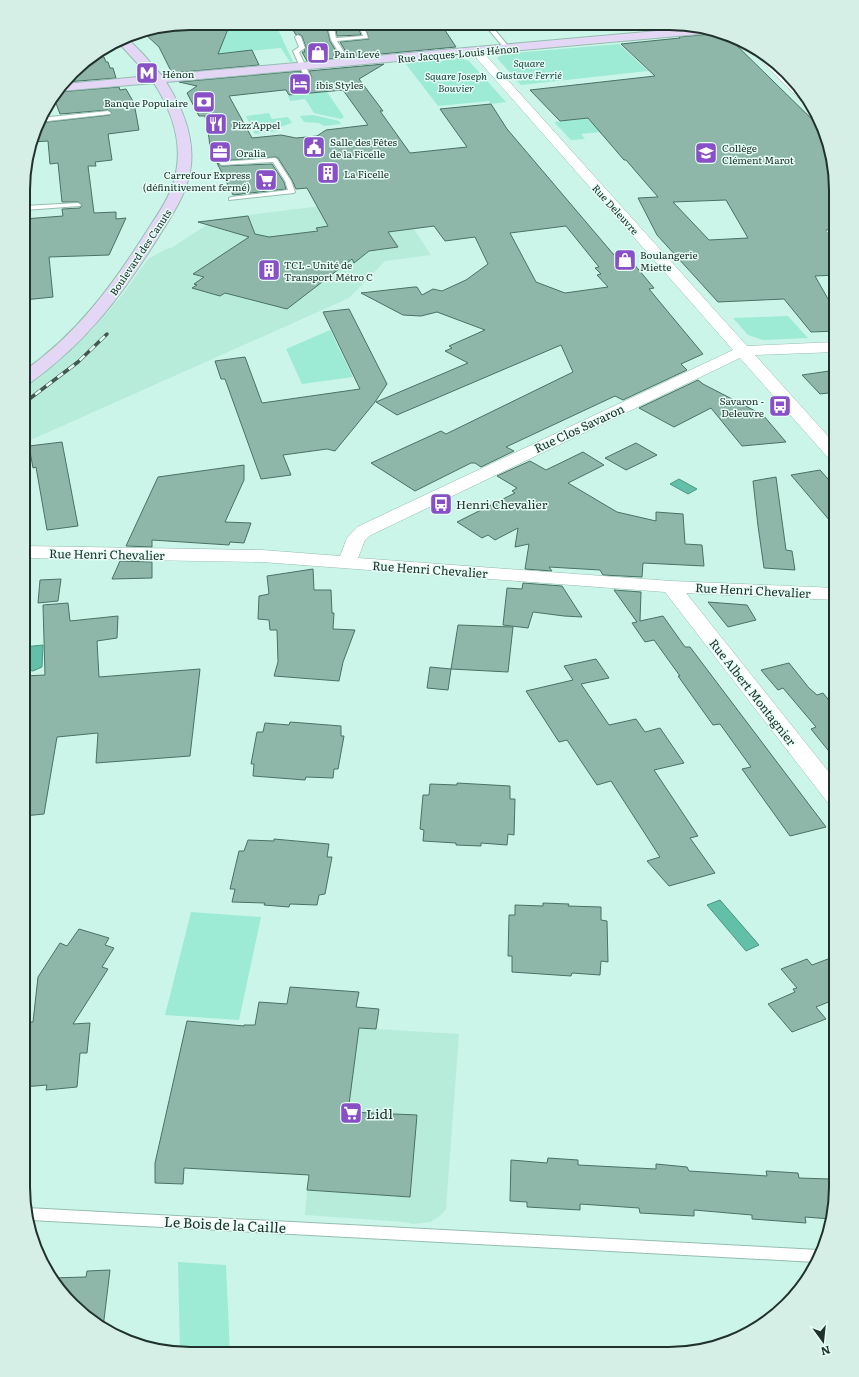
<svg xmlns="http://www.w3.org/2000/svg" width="859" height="1377" viewBox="0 0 859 1377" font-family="Literata,serif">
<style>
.built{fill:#b7ecdb}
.green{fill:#9debd4}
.water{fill:#61c0a7;stroke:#4e9582}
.building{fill:#8eb7aa;stroke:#4a7165;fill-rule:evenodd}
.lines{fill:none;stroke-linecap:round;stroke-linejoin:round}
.lane-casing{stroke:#94bdb0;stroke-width:2}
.street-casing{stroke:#94bdb0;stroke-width:1}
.secondary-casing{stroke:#94bdb0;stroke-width:2}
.lane{fill:#fff;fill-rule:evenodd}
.street{fill:#fff;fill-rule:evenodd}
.secondary{fill:#e4d7f5;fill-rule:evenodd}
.rail-casing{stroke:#435851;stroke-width:3.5}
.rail{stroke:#e5fef6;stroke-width:2.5;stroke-dasharray:7;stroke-linecap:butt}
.labels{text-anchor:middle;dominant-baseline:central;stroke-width:3;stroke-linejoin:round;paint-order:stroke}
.far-poi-label{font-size:10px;fill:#21312c;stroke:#e5fef6;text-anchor:start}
.far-street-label{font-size:10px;fill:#21312c;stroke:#e5fef6}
.far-park-label{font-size:10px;font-style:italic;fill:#133e34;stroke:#e5fef6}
.street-label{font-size:12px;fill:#21312c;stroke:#e5fef6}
.poi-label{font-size:12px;fill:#21312c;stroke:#e5fef6;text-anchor:start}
.near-poi-label{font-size:14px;fill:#21312c;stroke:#e5fef6;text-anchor:start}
.near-street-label{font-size:14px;fill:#21312c;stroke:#e5fef6}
.rim{fill:none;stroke:#21312c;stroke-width:2}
</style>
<rect width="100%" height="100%" fill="#cbf5e8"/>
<g class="built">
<polygon points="393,197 431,255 385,261 349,298 24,443 24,388 56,364 92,330 123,294 148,259 166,249 171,248 216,219"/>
<polygon points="359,1028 459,1034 446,1209 440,1216 430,1222 413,1224 404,1222 305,1215 307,1190"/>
</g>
<g class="green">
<polygon points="231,23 275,23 293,62 290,62 281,48 217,54"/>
<polygon points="619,44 648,71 521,85 497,58 503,54"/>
<polygon points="459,58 469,61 506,102 491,104 489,101 438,106 405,63"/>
<polygon points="311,92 312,93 327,92 344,117 341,119 314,113 305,99 290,101 288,96"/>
<polygon points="638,112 601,132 581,134 585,139 571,140 554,122"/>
<polygon points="269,113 272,119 288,117 292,123 280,127 278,131 255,134 246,116"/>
<polygon points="313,115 339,121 341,124 324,126 319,123 304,122 300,116"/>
<polygon points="788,316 808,338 763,340 748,335 733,318"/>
<polygon points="330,330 353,377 302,384 286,349"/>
<polygon points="191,912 261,917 239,1020 165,1015"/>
<polygon points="178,1262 226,1265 230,1353 180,1353"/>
</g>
<g class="water">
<polygon points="679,479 697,489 688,494 670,484"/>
<polygon points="43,645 42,667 33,671 24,669 24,647"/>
<polygon points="720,900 759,945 746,951 707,905"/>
</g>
<g class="building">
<polygon points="289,23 326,23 330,41 340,58 307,61 302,52 305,52 304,50 306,48 302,36 299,34 296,35"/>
<polygon points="335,23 357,23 361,35 337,36"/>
<polygon points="230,24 218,54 252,50 259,65 172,73 159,47 143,32 170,27 177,31 199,27 199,25"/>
<polygon points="364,24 441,24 456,47 349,57 340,42 369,39"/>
<polygon points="664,24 691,24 697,26 669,28"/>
<path d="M717 32 724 33 824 131 836 190V227L826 230 833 243 836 244V275L815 276 836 313V331L811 332 784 299 718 302 657 235 638 198 658 197 626 160H624L588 118 560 121 530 90 655 76 621 44 680 38 679 37 711 34ZM726 200 748 238 709 240 673 202Z"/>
<polygon points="99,52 101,57 104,57 106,62 108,62 110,68 113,68 116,78 66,82 80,65"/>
<path d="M384 64 359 79 383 111H380L410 153 467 147 440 109 491 104 507 129 614 255 623 251 654 288 649 289 703 354 681 364 687 370 623 400 615 396 506 447 514 451 481 467 475 463H471L415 491 371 463 441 431 446 434 573 372 561 345 397 415 376 402 468 363 445 351 452 348 449 346 485 330 437 312 421 316 403 315 361 293 414 287H417L422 295 433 289 442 291 466 280 488 264 475 237 445 241 434 226 388 232 398 247 369 251 354 263 352 259 287 309 225 293 220 296 192 288 197 285 194 284 204 277 193 274 249 237 198 222 248 216 255 234 269 237 318 231 316 228 328 226 307 188 296 189 292 180 278 158 276 157 219 161 218 164 222 166 272 164 284 182 286 189 233 195 214 157 211 158 209 138 205 116H199L187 93 197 86 179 82 300 71 304 79 310 80 312 78 309 71ZM284 90H286L289 95 343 90 368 125 326 130 317 136 307 137 296 138 281 135 252 138 229 96ZM566 226 599 267 595 268 601 274 597 275 608 287 565 293 536 282 510 233Z"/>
<polygon points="119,87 120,90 126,89 134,103 139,130 108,134 112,160 95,162 96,166 88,166 94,213 116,212 116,219 126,218 109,255 49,257 53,297 24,300 24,219 63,216 62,209 80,208 82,205 78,202 62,202 58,163 50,164 48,141 32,142 38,123 110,115 112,113 108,110 60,114 54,98 58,92"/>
<polygon points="349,309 387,384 375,402 335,451 327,449 283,455 291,475 261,479 225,379 221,379 215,361 245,357 262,403 360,389 323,312"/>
<polygon points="836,370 836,392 820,394 802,375"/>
<polygon points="698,380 703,384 763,415 786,442 742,446 711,408 674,427 639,408"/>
<polygon points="62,442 78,526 47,530 36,467 33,468 29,446"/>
<polygon points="636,443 657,455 626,470 605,458"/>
<polygon points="583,452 604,465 568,483 617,512 656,521 656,512 683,514 685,544 702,545 704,566 643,563 642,577 603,575 600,570 549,567 552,571 525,569 529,544 515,547 518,528 495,540 488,535 482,538 457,522 515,493 512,491 517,488 497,476 530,461 546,470"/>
<polygon points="244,465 244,480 225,522 251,523 244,543 230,542 229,545 152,540 152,547 126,546 158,477"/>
<polygon points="820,470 836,488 836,528 791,475"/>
<polygon points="776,477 786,550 792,551 795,570 764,568 758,526 753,481"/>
<polygon points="120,561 152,562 152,578 112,579"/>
<polygon points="313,569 314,590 331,590 332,613 334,613 333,629 355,630 343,662 339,681 274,676 278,662 277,630 270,630 269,620 258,619 259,596 269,594 267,576"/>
<polygon points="61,579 58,601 38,603 40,580"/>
<polygon points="523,583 562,586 582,617 564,616 533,612 528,628 503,625 507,588 522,589"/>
<polygon points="614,590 641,592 640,621 663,616 685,647 690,647 826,827 790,836 742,769 751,767 720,724 713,725 678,676 680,676 654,640 645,642 632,623 637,622"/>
<polygon points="708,602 747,605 756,620 728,627"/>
<polygon points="68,603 70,621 118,616 117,638 97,641 99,677 200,669 190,756 96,763 98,733 57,737 44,814 24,816 24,676 45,675 43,605"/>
<polygon points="458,625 513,627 508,672 451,669 448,690 427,688 430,667 451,669"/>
<polygon points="596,659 609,678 581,684 609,725 636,719 645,732 660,728 684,763 654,770 698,836 690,838 715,873 669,886 647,861 660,857 611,781 597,785 567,740 559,742 526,691 573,680 564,666"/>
<polygon points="789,663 809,688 817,695 823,693 836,709 836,760 811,729 816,727 783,688 778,690 761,670"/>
<polygon points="290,722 341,726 341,736 344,736 338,769 334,769 333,778 306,777 305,780 253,776 254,764 251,764 257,732 263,732 265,723 289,725"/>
<polygon points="457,783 510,786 510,799 515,799 514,835 508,834 507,845 481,843 481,846 456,845 456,843 423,841 424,830 420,829 423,795 429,795 430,784 457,785"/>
<polygon points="274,839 329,844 327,857 332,857 325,894 319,895 317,905 290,904 289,907 264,905 265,903 232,902 235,889 230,889 239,851 244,851 248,840 274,841"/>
<polygon points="543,903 569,904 568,906 601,907 601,920 607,921 608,962 601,961 600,975 572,973 571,976 512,972 512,956 508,956 509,915 515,915 515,905 543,906"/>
<polygon points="79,929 109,938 105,945 114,948 102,967 108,969 73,1024 90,1023 87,1053 80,1053 77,1087 46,1090 47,1085 23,1087 23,1022 33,1022 38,977 60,943 67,946"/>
<polygon points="836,956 836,999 816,1007 826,1019 792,1032 768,1004 795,992 793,989 797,988 781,969 807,959 812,965"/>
<polygon points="290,987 359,992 356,1007 379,1009 376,1029 359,1028 348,1112 417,1115 410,1197 307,1190 309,1175 184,1168 183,1184 155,1183 155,1163 187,1021 244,1026 244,1025 255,1025 259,1002 287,1004"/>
<polygon points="548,1158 578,1160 578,1165 656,1169 656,1164 687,1167 689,1171 767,1176 766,1171 798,1173 799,1178 830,1179 833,1211 831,1219 805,1217 806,1223 752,1219 752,1215 694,1210 694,1216 640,1213 639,1208 580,1204 580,1210 527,1207 527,1202 510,1201 511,1160 547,1163"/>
<polygon points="110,1270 103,1328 88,1319 57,1289 51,1278 86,1277 87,1271"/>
</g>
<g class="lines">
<g class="lane-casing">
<g id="lane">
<polygon points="327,23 333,23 336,38 363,36 358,23 363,24 368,38 337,41 351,63 350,64 346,64 331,40"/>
<polygon points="484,24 490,24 509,47 509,49 505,49"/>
<polygon points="298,35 301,37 305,48 299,52 311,78 310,79 305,78 293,51 299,47 295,37"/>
<polygon points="108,111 111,113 110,114 39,122 40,118"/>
<polygon points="275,158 277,159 291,181 295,192 294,193 229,200 229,198 231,197 288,190 285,181 273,162 222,165 220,164 220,162"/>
<polygon points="78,203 81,205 80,206 24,210 24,206"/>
<polygon points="836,228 836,232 834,232 836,235 836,243 834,242 827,231"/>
<polygon points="27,1208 819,1250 822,1251 816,1262 30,1220"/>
</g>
</g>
<g class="street-casing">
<g id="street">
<path d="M751 46C777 61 797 80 812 106H806L751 50 749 48Z"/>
<polygon points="476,48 480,49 747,346 836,342 836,352 755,355 836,445 836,461 830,460 740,358 371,535 365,540 358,558 671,581 836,588 836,600 686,593 836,781 836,805 828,803 665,592 262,562 24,558 24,546 262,550 340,556 347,538 357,527 733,350 472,53 470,51 472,49"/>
</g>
</g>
<g class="secondary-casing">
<path id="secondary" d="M702 27 716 31 711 33 166 82C182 107 194 135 191 165 188 193 173 213 159 236 122 295 88 341 30 383L24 384V371C76 335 112 286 145 234 159 212 174 193 177 166 181 137 170 108 154 83L59 91 65 84 149 76 117 41 125 36 143 54 161 75Z"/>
</g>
<use href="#lane" class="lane"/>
<use href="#street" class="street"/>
<use href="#secondary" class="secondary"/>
<g class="rail-casing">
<polyline id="rail" points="24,403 78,362 107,334"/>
</g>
<use href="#rail" class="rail"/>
</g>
<defs>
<g id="shop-square" transform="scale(1.15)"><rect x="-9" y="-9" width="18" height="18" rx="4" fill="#884fc6" stroke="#e5fef6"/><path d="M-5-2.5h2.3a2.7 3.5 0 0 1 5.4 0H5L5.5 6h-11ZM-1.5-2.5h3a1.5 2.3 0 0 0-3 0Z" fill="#fff"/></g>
<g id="metro-square" transform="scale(1.15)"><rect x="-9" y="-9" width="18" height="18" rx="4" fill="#884fc6" stroke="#e5fef6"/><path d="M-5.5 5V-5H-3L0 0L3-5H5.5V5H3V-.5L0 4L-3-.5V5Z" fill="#fff"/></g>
<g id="hotel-square" transform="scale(1.15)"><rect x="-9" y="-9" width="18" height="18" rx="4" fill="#884fc6" stroke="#e5fef6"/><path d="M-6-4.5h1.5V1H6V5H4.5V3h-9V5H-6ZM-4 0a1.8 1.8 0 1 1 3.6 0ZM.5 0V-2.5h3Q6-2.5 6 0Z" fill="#fff"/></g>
<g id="bank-square" transform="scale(1.15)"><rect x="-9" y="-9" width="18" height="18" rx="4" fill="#884fc6" stroke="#e5fef6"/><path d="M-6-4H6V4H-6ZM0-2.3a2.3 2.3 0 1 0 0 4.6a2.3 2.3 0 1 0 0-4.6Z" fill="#fff"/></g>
<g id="restaurant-square" transform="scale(1.15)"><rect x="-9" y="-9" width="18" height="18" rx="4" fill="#884fc6" stroke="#e5fef6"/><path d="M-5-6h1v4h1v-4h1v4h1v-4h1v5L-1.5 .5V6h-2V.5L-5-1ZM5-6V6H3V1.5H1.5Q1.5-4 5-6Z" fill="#fff"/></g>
<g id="civic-square" transform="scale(1.15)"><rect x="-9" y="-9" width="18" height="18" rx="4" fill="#884fc6" stroke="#e5fef6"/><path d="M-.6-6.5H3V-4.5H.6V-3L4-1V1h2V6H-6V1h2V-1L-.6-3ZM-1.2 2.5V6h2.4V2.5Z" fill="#fff"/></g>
<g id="office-square" transform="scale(1.15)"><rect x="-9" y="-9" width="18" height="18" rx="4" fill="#884fc6" stroke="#e5fef6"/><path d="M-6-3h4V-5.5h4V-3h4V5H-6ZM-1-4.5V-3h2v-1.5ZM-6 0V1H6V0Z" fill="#fff"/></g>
<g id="school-square" transform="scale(1.15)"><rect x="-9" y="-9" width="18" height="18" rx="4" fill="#884fc6" stroke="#e5fef6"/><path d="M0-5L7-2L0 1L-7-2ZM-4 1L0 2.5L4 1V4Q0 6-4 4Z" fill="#fff"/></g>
<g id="building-square" transform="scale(1.15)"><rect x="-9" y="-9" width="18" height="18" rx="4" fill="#884fc6" stroke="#e5fef6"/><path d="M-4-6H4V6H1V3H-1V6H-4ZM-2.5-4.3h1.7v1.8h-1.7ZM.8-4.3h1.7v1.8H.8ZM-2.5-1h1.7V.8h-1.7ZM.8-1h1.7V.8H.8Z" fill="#fff"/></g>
<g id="supermarket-square" transform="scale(1.15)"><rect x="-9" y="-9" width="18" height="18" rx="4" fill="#884fc6" stroke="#e5fef6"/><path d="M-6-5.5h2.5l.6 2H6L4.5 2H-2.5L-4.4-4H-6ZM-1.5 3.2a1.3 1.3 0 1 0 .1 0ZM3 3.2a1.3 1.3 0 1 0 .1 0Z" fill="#fff"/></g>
<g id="bus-square" transform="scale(1.15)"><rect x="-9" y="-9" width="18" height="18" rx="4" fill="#884fc6" stroke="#e5fef6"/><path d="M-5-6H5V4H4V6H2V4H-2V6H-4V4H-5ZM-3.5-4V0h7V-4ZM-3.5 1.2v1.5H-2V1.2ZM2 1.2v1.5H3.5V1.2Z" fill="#fff"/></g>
</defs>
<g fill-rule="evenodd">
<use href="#shop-square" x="318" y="53"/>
<use href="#metro-square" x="147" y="73"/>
<use href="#hotel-square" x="300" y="84"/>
<use href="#bank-square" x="204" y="102"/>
<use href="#restaurant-square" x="216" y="124"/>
<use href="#civic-square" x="314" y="147"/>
<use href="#office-square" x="220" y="152"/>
<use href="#school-square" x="706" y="153"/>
<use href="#building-square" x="328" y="173"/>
<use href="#supermarket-square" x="266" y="180"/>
<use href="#shop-square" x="625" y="260"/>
<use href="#building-square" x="269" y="270"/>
<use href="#bus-square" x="780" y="406"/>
<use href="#bus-square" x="441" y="504"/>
<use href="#supermarket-square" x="351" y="1113"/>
</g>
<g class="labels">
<g class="far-poi-label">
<text x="334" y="53">Pain Levé</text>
<text x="162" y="73">Hénon</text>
<text x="316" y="84">ibis Styles</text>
<text x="188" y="102" text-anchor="end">Banque Populaire</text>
<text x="232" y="124">Pizz'Appel</text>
<text x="330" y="141">Salle des Fêtes<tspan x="330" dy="12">de la Ficelle</tspan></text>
<text x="722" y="147">Collège<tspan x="722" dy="12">Clément Marot</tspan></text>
<text x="236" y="152">Oralia</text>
<text x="344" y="173">La Ficelle</text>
<text x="250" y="174" text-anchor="end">Carrefour Express<tspan x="250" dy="12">(définitivement fermé)</tspan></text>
<text x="640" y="254">Boulangerie<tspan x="640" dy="12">Miette</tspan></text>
<text x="284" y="264">TCL - Unité de<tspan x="284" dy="12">Transport Métro C</tspan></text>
<text x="764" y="400" text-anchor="end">Savaron -<tspan x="764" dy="12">Deleuvre</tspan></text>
</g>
<g class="far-street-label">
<text transform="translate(458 53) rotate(-5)">Rue Jacques-Louis Hénon</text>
<text transform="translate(616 209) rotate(48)">Rue Deleuvre</text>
<text transform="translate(140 252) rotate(-56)">Boulevard des Canuts</text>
</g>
<g class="far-park-label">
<text x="529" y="62">Square<tspan x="529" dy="12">Gustave Ferrié</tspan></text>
<text x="456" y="75">Square Joseph<tspan x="456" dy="12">Bouvier</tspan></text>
</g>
<g class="street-label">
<text transform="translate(579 428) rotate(-25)">Rue Clos Savaron</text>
<text transform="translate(107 554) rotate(1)">Rue Henri Chevalier</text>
<text transform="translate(430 569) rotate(4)">Rue Henri Chevalier</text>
<text transform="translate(753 590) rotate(3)">Rue Henri Chevalier</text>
<text transform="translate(753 692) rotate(52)">Rue Albert Montagnier</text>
</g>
<g class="poi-label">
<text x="456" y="504">Henri Chevalier</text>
</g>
<g class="near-poi-label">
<text x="366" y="1113">Lidl</text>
</g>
<g class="near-street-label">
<text transform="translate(225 1224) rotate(3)">Le Bois de la Caille</text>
</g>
</g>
<path d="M0 0H859V1377H0ZM190 30H669A160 160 0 0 1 829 190V1187A160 160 0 0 1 669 1347H190A160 160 0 0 1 30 1187V190A160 160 0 0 1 190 30Z" fill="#d5eee6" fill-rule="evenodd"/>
<path class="rim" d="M190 30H669A160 160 0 0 1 829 190V1187A160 160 0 0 1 669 1347H190A160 160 0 0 1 30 1187V190A160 160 0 0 1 190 30Z"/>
<g transform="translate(823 1341) rotate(165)" stroke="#e5fef6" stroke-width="3" paint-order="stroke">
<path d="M0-3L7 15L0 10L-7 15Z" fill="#21312c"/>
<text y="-6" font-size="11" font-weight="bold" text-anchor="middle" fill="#21312c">N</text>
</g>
</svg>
